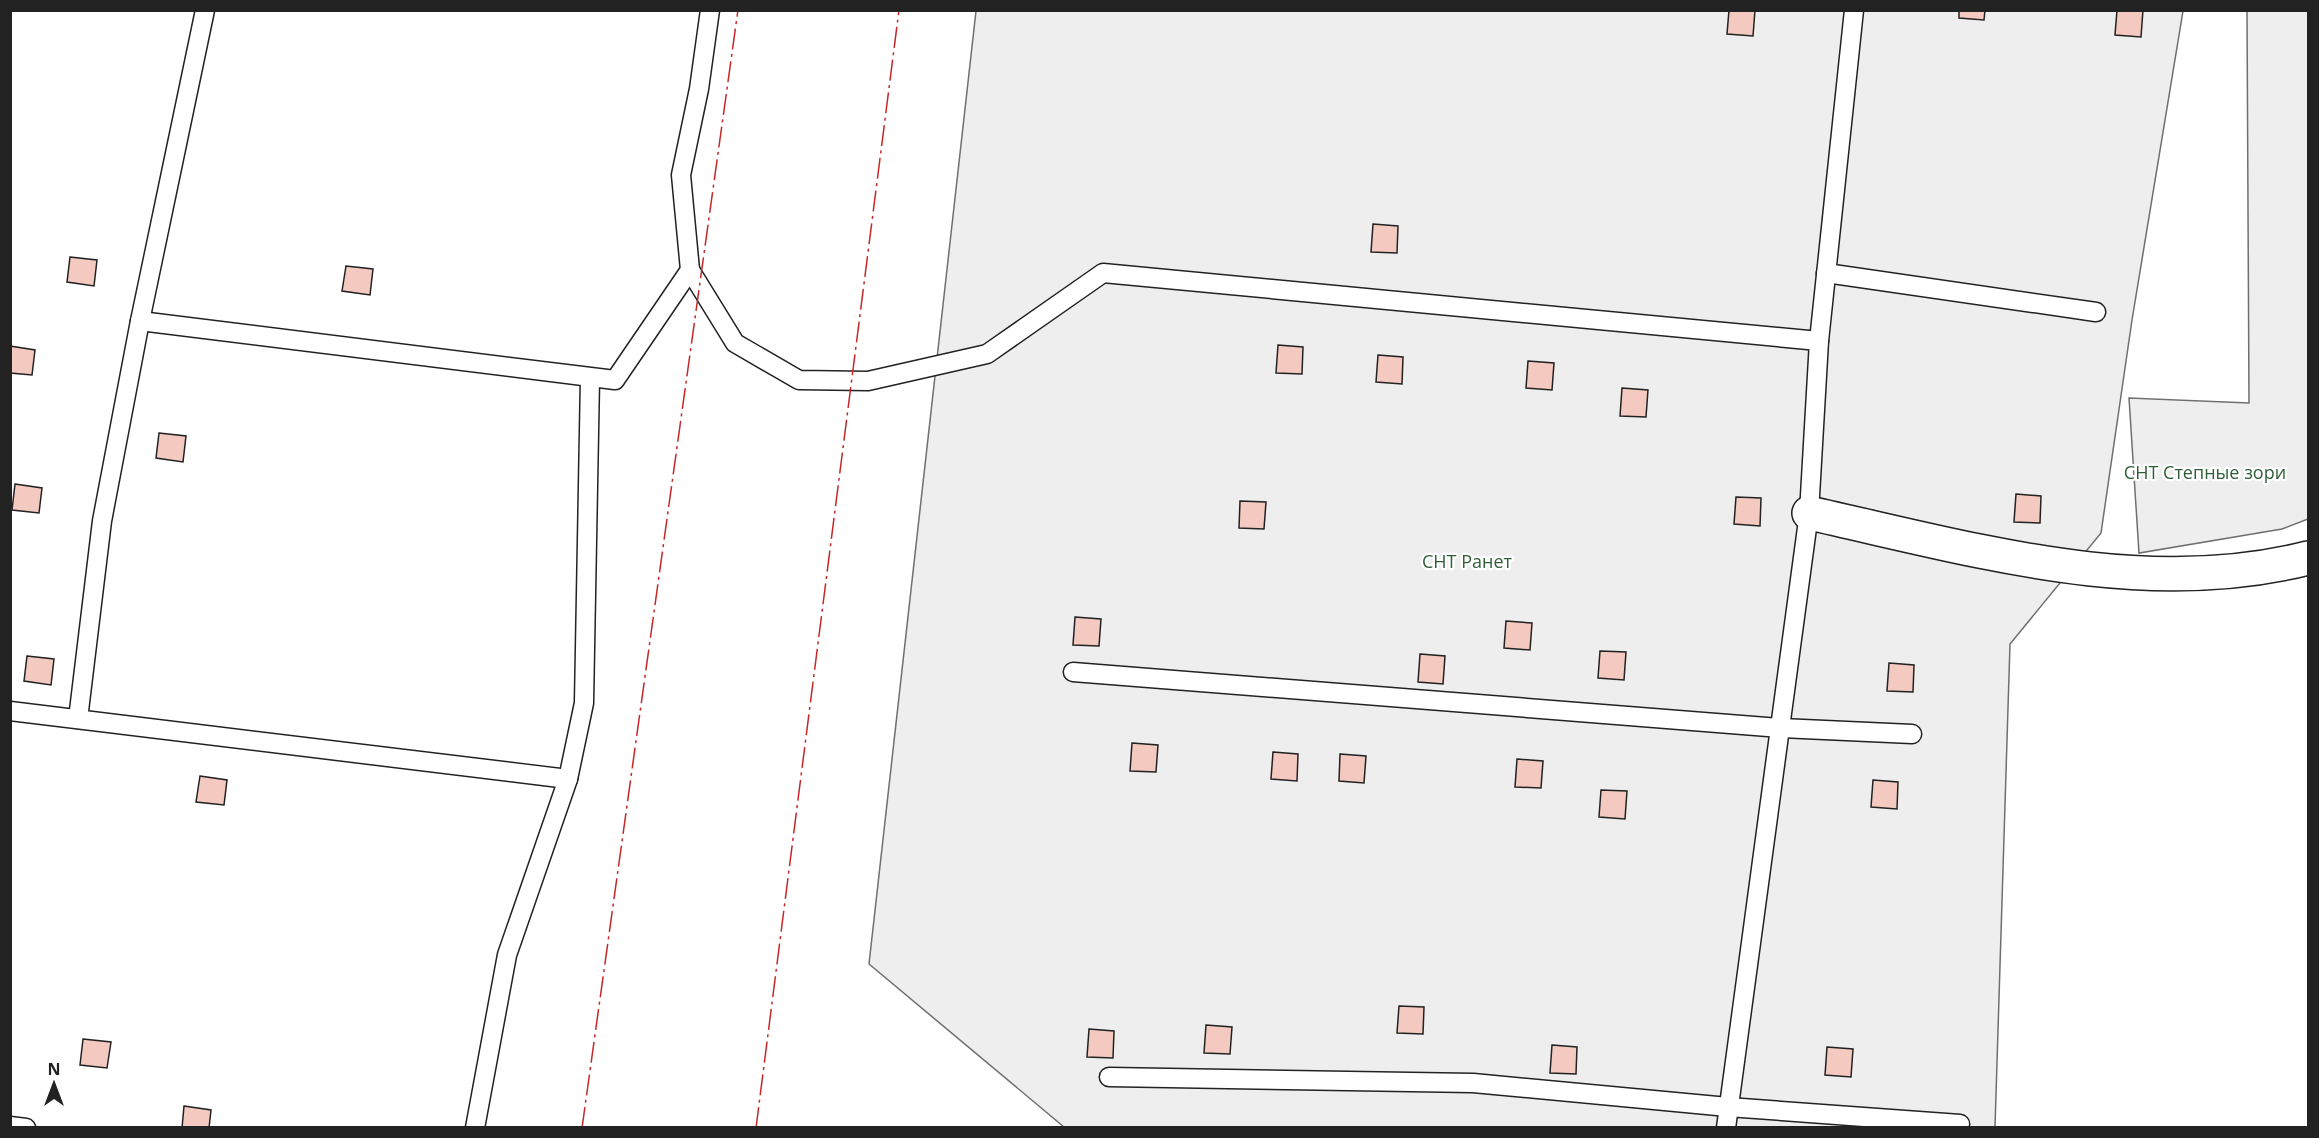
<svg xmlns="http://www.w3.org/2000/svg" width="2319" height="1138" viewBox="0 0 2319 1138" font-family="'Open Sans',sans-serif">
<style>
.green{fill:#eee;stroke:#6f6f6f;stroke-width:1.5}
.building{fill:#f3c9c0;stroke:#222;stroke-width:1.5}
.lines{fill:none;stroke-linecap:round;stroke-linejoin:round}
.lane-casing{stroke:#222;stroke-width:21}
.street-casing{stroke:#222;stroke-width:36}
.lane{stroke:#fff;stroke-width:18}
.street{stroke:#fff;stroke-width:33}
.power{stroke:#c62828;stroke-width:1.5;stroke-dasharray:21 4.5 3 4.5;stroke-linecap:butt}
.labels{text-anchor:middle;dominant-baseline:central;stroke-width:4.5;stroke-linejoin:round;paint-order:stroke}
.park-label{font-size:18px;fill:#2f5e38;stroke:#fff}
</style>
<rect width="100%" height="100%" fill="#fff"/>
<g class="green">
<polygon points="976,11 2183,11 2132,320 2101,533 2010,644 1995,1127 1064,1127 869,964"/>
<polygon points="2247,11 2308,11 2308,519 2282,529 2139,553 2129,398 2249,403"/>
</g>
<g class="building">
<polygon points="1729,10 1755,10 1753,36 1727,34"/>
<polygon points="1959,10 1985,10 1984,20 1959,18"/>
<polygon points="2117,10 2143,10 2141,37 2115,35"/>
<polygon points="1373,224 1398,226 1397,253 1371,252"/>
<polygon points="70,257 97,260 94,286 67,282"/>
<polygon points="346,266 373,269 370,295 342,291"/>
<polygon points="1278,345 1303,347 1302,374 1276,373"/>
<polygon points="10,346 35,350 32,375 10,373"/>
<polygon points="1378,355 1403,357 1402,384 1376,382"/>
<polygon points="1528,361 1554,363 1552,390 1526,388"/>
<polygon points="1622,388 1648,390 1646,417 1620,416"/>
<polygon points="159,433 186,436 183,462 156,458"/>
<polygon points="15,484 42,488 39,513 12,510"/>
<polygon points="2016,494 2041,496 2040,523 2014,522"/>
<polygon points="1736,497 1761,498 1760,526 1734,524"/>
<polygon points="1240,501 1266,502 1264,529 1239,528"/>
<polygon points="1075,617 1101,619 1099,646 1073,645"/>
<polygon points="1506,621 1532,623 1530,650 1504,648"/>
<polygon points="1600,651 1626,652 1624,680 1598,678"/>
<polygon points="1420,654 1445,656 1443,684 1418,682"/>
<polygon points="27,656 54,659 51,685 24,681"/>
<polygon points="1889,663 1914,665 1913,692 1887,691"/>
<polygon points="1132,743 1158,745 1156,772 1130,771"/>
<polygon points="1273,752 1298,754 1297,781 1271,779"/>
<polygon points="1340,754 1366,756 1364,783 1339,781"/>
<polygon points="1517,759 1543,761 1541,788 1515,787"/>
<polygon points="200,776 227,780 224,805 196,802"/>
<polygon points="1873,780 1898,782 1897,809 1871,807"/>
<polygon points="1601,790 1627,791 1625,819 1599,817"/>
<polygon points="1399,1006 1424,1007 1423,1034 1397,1033"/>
<polygon points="1206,1025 1232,1027 1230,1054 1204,1053"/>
<polygon points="1089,1029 1114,1031 1113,1058 1087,1057"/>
<polygon points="83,1039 111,1042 107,1068 80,1065"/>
<polygon points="1552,1045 1577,1047 1576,1074 1550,1073"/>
<polygon points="1827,1047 1853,1049 1851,1077 1825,1075"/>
<polygon points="184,1106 211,1110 209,1128 182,1128"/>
</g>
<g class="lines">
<g class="lane-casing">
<g id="lane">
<polyline points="690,270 735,343 799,380 868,381 987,354 1103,273 1819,341"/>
<polyline points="1826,273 2096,312"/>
<polyline points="140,321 615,380 690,270 681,175 699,89 710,10"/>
<polyline points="1073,672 1781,728 1912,734"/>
<polyline points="10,711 568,779"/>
<polyline points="78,719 102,521 140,321 205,10"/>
<polyline points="1109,1077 1473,1083 1728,1107 1960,1124"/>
<polyline points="10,1126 26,1128"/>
<polyline points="475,1128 507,955 568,779 584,703 590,378"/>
<polyline points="1726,1128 1809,513 1819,341 1854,10"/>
</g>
</g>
<g class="street-casing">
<path id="street" d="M1809 513C1972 549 2142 600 2308 558"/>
</g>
<use href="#lane" class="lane"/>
<use href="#street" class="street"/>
<g class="power">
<polyline points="582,1128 738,10"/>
<polyline points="756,1128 899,10"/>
</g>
</g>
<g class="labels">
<g class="park-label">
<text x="2205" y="472">СНТ Степные зори</text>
<text x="1467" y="561">СНТ Ранет</text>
</g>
</g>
<rect width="2319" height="1138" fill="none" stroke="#222222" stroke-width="24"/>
<g transform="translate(54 1084)" stroke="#ffffff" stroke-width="4.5" paint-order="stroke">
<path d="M0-4.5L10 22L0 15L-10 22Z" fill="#222222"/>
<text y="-9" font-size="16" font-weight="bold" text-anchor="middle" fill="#222222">N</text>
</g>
</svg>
